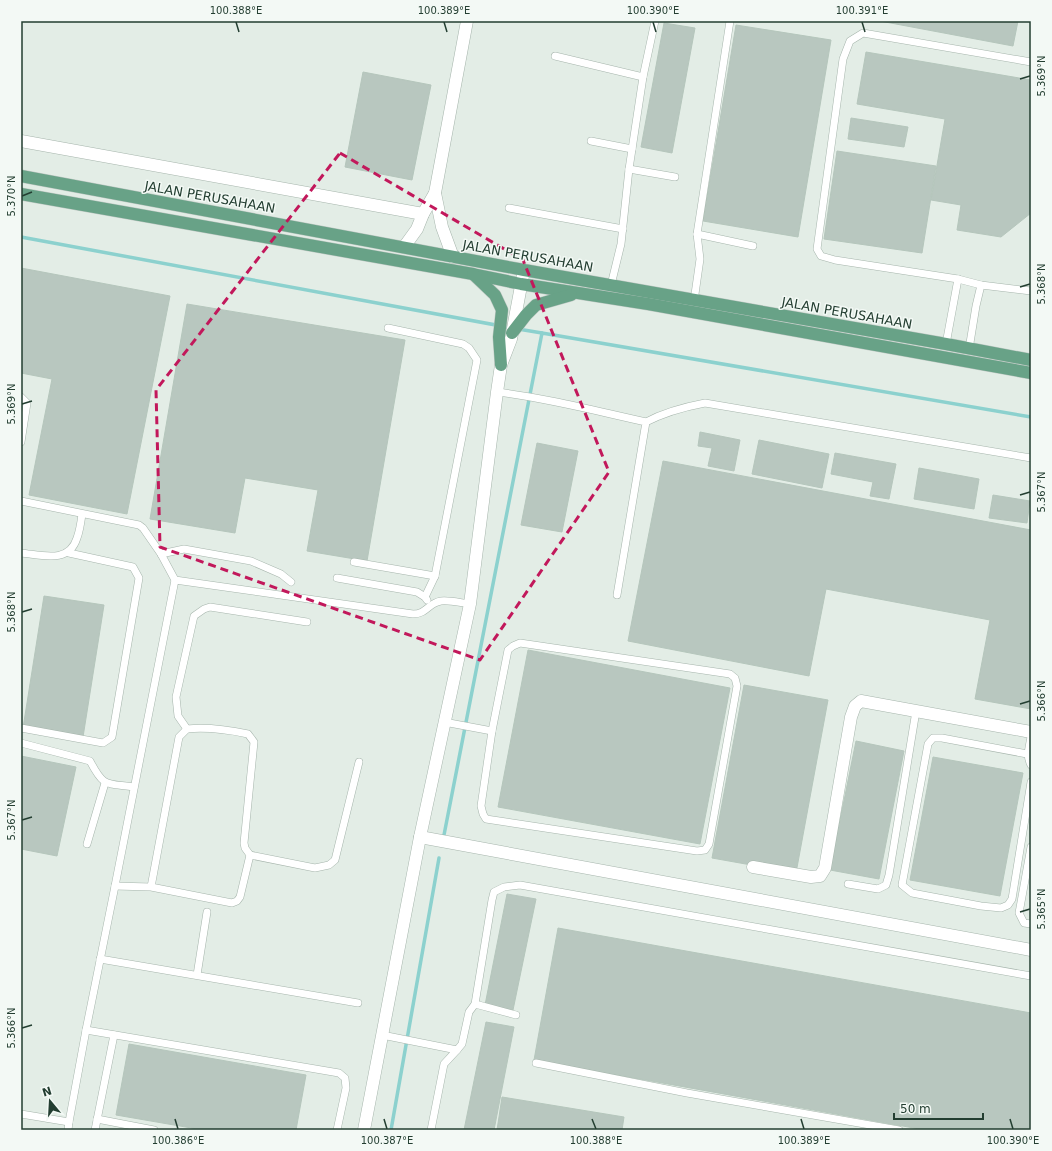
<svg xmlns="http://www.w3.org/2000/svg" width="1052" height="1151" viewBox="0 0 1052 1151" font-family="'DejaVu Sans',sans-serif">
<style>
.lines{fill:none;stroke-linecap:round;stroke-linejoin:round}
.stream{stroke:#8cd1ce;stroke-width:3.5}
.building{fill:#b8c7bf;stroke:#b5c6bc}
.lane-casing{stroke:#a6b5ac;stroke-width:8}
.street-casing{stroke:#a6b5ac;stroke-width:13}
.primary-casing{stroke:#c1c9c5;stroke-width:13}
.lane{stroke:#fff;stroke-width:7}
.street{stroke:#fff;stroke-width:12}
.primary{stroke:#68a287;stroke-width:12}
.marked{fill:none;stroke:#c2185b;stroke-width:3;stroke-dasharray:8 5;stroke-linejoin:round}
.ticks{fill:none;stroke:#233e31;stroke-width:1.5}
.labels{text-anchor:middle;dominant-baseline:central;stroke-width:3;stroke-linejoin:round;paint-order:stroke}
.street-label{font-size:13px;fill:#233e31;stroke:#f3f9f5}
.neatline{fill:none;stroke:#233e31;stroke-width:1.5}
.ticks-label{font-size:10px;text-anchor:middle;fill:#233e31}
</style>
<rect width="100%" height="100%" fill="#e3ede6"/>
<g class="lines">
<g class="stream">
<polyline points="21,237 512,328"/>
<polyline points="518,329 542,333"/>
<polyline points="444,835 542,333 1031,417"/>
<polyline points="391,1130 439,858"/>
</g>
</g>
<g class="building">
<polygon points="880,21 1018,21 1013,46"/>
<polygon points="664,23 695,28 672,153 641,147"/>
<polygon points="736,25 831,40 798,237 703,221"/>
<polygon points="866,52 1031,80 1031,213 1001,237 957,230 961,205 931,200 945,119 857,104"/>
<polygon points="363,72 431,85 412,180 345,167"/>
<polygon points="851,118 908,127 904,147 848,139"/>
<polygon points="837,151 936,166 922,253 824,239"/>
<polygon points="21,268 170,296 127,514 29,495 52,379 21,373"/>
<polygon points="187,304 405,340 367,561 307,551 318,490 245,478 235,533 150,519"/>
<polygon points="700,432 740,440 734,471 708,466 712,448 698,446"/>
<polygon points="759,440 829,454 822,488 752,474"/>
<polygon points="537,443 578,451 562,532 521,525"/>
<polygon points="835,453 896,464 889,499 870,496 873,482 831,474"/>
<polygon points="663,461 1031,530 1031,709 975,699 990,620 826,589 809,676 628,641"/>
<polygon points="919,468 979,479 974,509 914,499"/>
<polygon points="993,495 1030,501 1027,523 989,518"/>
<polygon points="44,596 104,605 83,737 23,728"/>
<polygon points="528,650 730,688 700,844 498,807"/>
<polygon points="744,685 828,700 796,873 712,858"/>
<polygon points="856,741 904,751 879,879 830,870"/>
<polygon points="21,756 76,767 57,856 21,849"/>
<polygon points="933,757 1023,773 1000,896 910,880"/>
<polygon points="507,894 536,899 513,1010 485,1005"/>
<polygon points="558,928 1031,1013 1031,1130 925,1130 534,1060"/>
<polygon points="486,1022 514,1027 494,1130 464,1130"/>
<polygon points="129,1044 306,1075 296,1130 203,1130 116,1115"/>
<polygon points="502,1097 624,1117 622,1130 497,1130"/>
</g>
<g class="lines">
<g class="lane-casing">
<g id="lane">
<polyline points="555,56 643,77"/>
<polyline points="1031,62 863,33 850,41 843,59 817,249 821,256 835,260 958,279 981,285 1031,291"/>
<polyline points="591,141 632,149"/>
<polyline points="629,169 675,177"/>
<polyline points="509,208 623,229"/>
<polyline points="697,234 753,246"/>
<polyline points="611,285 621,244 629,169 643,77 655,21"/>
<polyline points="694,301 700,259 697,234 730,21"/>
<polyline points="388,328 463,344 469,348 477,360 435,576 425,597"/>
<polyline points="946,344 958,279"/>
<polyline points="969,349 976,306 981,285"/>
<path d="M497 392C547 398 596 411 646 422L617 595"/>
<polyline points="21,397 27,403 21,442"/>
<path d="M646 422C665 412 684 407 705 403L1031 458"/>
<polyline points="21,501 139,525 143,528 161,554 175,580"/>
<path d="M21 553C42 555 69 564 77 538 80 530 81 522 82 514"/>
<polyline points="161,554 184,549 251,561 281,574 291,582"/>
<polyline points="354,562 435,576"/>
<polyline points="337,578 417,592 425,597 427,600"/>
<polygon points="520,643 730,674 735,678 737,686 709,844 705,850 697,851 486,819 483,814 481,806 492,731 508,650 513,646"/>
<polyline points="444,722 492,731"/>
<polyline points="21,728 103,743 112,737 139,578 133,567 69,553"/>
<polyline points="187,729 178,716 176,697 194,616 204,609 210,607 307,622"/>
<path d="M1031 737C1029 748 1026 756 1031 765"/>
<path d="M21 743 90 761C104 788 106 783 134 787"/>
<polyline points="1027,754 942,738 933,738 928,744 902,885 912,893 981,906 1001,908 1008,905 1012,899 1031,782"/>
<polyline points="87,844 105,783"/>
<polyline points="1031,847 1019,913 1024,923 1031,924"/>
<polyline points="250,855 315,868 329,865 335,860 359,762"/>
<polyline points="848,884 878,889 886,885 889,875 916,711"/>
<path d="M115 886 151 887 232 903 237 901 240 897 250 855 245 848 244 843 254 742 248 734C229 730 207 727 187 729L179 737 151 887"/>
<polyline points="100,959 358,1003"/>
<polyline points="197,975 207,912"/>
<polyline points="475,1004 492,900 494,892 504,887 520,885 1031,976"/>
<polyline points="86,1030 339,1073 345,1078 346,1088 337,1130"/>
<polyline points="382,1035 457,1050 462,1044 469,1012 475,1004 516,1015"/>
<polyline points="536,1063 687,1093 899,1130"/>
<path d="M21 1114 69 1122 86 1030 115 886 175 580 413 614C427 614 428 603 441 601 450 600 461 603 470 604"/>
<polyline points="97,1119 154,1130"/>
<polyline points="68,1130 69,1122"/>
<polyline points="95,1130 114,1035"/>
<polyline points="431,1130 444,1064 457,1050"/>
</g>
</g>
<g class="street-casing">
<g id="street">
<polyline points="21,141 423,214"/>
<polyline points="435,193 442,227 453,257"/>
<polyline points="404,247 417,229 423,214 435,193 467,21"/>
<polyline points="420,837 1031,950"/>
<polyline points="753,867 811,877 820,876 825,868 851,717 855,706 861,701 1031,732"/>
<polyline points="364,1130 420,837 470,604 497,392 501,365 511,339 524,270"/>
</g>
</g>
<g class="primary-casing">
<g id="primary">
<polyline points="21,176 524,270 946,344 1031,360"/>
<polyline points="21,194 473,274 521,284 648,304 1031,373"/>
<polyline points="473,274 495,295 502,310 499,337 501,365"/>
<polyline points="512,333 526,315 536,305 571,295"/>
</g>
</g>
<use href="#lane" class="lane"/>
<use href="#street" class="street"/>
<use href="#primary" class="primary"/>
</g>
<path class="marked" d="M340 153 523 260 609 472 480 660 160 547 156 390Z"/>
<path class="ticks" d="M236 22 239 32M444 22 447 32M653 22 656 32M862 22 865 32M1020 79 1030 76M22 196 32 192M1020 287 1030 284M22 404 32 401M1020 495 1030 492M22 612 32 609M1020 704 1030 701M22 820 32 817M1020 912 1030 909M22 1028 32 1025M175 1119 178 1129M384 1119 387 1129M592 1119 596 1129M801 1119 804 1129M1010 1119 1013 1129"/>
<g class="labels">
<g class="street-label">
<text transform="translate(210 197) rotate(10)">JALAN PERUSAHAAN</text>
<text transform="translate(528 256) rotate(10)">JALAN PERUSAHAAN</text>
<text transform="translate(847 313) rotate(10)">JALAN PERUSAHAAN</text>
</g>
</g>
<rect width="1052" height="1151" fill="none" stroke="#f3f9f5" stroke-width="44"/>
<g transform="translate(50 1101) rotate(342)" stroke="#f3f9f5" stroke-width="3" paint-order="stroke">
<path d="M0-3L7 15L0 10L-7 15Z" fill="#233e31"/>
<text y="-6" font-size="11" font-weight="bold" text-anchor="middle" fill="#233e31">N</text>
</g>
<path d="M894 1113v6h89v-6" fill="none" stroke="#233e31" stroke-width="2"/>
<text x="900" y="1113" font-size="12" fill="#233e31" stroke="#f3f9f5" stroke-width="3" paint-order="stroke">50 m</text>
<rect x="22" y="22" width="1008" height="1107" class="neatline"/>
<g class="ticks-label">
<text x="236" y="14">100.388°E</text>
<text x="444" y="14">100.389°E</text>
<text x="653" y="14">100.390°E</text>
<text x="862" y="14">100.391°E</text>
<text transform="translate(1041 76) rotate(-90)" y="4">5.369°N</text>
<text transform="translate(11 196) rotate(-90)" y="4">5.370°N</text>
<text transform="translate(1041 284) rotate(-90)" y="4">5.368°N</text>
<text transform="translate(11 404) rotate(-90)" y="4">5.369°N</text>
<text transform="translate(1041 492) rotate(-90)" y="4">5.367°N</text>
<text transform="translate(11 612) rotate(-90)" y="4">5.368°N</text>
<text transform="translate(1041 701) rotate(-90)" y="4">5.366°N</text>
<text transform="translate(11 820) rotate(-90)" y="4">5.367°N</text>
<text transform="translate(1041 909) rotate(-90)" y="4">5.365°N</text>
<text transform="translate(11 1028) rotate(-90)" y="4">5.366°N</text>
<text x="178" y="1144">100.386°E</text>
<text x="387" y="1144">100.387°E</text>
<text x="596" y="1144">100.388°E</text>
<text x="804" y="1144">100.389°E</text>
<text x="1013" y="1144">100.390°E</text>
</g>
</svg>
